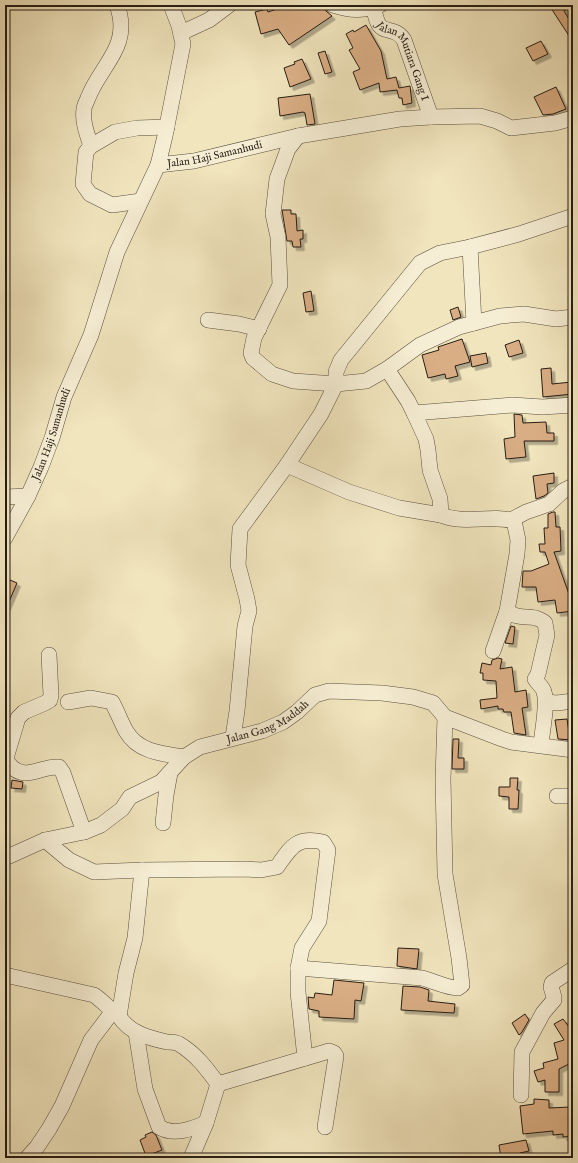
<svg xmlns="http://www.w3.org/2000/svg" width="578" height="1163" viewBox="0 0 578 1163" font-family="'IM FELL English',serif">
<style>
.building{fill:#daae84;stroke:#261d14;filter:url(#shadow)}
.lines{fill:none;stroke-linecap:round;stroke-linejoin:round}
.minor-casing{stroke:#594f3e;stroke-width:16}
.minor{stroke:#f6eed4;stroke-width:15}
.labels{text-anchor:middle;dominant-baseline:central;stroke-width:3;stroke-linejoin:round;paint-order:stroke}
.street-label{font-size:11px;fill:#261d14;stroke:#f6eed4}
</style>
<defs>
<filter id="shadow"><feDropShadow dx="3.5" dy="3.5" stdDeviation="0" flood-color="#0004"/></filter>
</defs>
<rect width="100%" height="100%" fill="#f1e5bd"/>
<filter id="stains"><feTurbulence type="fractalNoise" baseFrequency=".005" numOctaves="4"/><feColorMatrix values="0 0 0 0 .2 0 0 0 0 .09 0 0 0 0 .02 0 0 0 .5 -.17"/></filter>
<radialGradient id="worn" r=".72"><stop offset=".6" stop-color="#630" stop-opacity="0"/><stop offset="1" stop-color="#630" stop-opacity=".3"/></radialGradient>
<g class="building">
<polygon points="289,5 324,5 326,11 332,16 289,45 278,29 261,34 255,12 267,9 268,12"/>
<polygon points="549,5 573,5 564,11 573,26 573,42"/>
<polygon points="366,25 381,51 387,79 396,77 399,88 410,86 412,103 403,105 402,98 399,98 397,90 380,92 379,83 360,90 353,72 360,69 349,50 353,48 346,34 353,30 354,32"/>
<polygon points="541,41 548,54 533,61 526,48"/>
<polygon points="325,51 332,72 325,74 318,53"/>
<polygon points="302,59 311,79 290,87 284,68 295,64 294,62"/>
<polygon points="556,87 566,109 553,114 543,115 534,97"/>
<polygon points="310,94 315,124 307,125 305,113 303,112 280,116 278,98"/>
<polygon points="282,210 291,210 291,214 296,214 297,231 303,230 303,239 300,239 301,247 293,247 292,241 287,241"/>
<polygon points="311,291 314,311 306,312 303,293"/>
<polygon points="458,307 461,317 453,320 450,310"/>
<polygon points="462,339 470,362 455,366 458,376 446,379 445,374 428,378 422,355 439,350 438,347"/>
<polygon points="519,340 523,353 509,357 505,345"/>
<polygon points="486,353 488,363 472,367 470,356"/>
<polygon points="551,368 552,384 572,382 573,394 543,397 541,369"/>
<polygon points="514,414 522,415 523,423 546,422 547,433 554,433 554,441 524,441 526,457 506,459 504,439 515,437"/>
<polygon points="554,473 554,483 547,484 548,493 544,496 536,499 533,476"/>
<polygon points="553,512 555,512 556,527 560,527 561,551 554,552 570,597 573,596 573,611 557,613 555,600 538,602 536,587 522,587 523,571 531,571 549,564 545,552 540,552 539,544 545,544 544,528 548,528 548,514"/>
<polygon points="10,580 17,583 5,611 5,590"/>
<polygon points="511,626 515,627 513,644 505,643"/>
<polygon points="498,658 502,659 500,669 512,667 515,692 526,690 528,707 522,708 526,735 514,733 511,712 504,712 503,709 498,709 498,706 481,709 480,700 497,698 496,681 483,680 483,673 480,673 482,663 491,665 492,660"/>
<polygon points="567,719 569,732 573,731 573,740 558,739 555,720"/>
<polygon points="453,739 459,739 458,758 464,758 464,769 452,769"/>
<polygon points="510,778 518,778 517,790 519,790 518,809 509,809 509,797 499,796 499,787 510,787"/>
<polygon points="12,780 23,782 22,789 11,788"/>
<polygon points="398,948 419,949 417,969 397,966"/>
<polygon points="334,980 364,983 361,1001 355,1000 354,1019 319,1017 319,1011 309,1009 308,997 314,998 315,993 332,995"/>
<polygon points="403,986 420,987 429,990 428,1001 455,1004 454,1013 401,1010"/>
<polygon points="525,1014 529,1020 522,1032 519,1035 512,1023"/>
<polygon points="563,1019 573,1032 573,1062 559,1069 559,1092 545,1092 545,1080 538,1082 534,1071 544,1068 543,1063 558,1059 554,1043 564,1040 554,1024"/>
<polygon points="534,1099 549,1100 549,1108 571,1107 571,1125 573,1125 573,1136 563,1137 563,1134 553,1135 553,1131 523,1134 520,1106 534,1104"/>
<polygon points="152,1132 156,1135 162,1150 146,1156 140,1140 146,1137 145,1135"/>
<polygon points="526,1140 529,1151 520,1153 521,1158 510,1158 509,1157 501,1158 499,1145"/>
</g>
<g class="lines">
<g class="minor-casing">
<g id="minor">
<path d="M333 5C349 10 364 12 380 5"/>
<path id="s1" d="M373 8C375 13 376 19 378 23 383 34 395 26 404 40L431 117"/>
<polyline points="181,33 209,20 229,5"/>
<polyline points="298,136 288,149 277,179 273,214 278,237 280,285 254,338 251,353 253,358 272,374 293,381 336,384 366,381 387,369 420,345 459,327 500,316 524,314 556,319 573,317"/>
<path d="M91 146C87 134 82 121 84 109 84 106 87 101 88 98 101 64 132 47 117 5"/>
<polyline points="158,165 165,136 183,44 179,26 171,5"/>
<polyline points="141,201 112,205 90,194 83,184 86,152 91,146 115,132 137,128 167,127"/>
<polyline points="470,247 474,323"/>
<polyline points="208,320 239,324 259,329"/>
<polyline points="387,369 408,401 414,413 512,405 543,407 573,405"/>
<path d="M414 413 426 439 428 450 430 470 440 499 441 515C465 525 491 514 514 521L518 540 517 554 507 611C518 619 525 616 536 618 539 619 543 621 545 623L547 635 538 674 535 679C538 684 543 687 544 692 548 704 542 731 541 745"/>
<polyline points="287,465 349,492 399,508 441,515"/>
<polyline points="5,497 28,496"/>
<polyline points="511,520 526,512 549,504 563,491 573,486"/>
<path id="s2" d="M5 538 28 496 41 467 52 438 64 397 91 335 117 252 158 165 194 161 298 136 400 119 431 117 480 116 497 121 511 128 555 123 573 118"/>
<polyline points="493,651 507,611"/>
<path d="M49 655 51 695 50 700 45 703 24 712 18 718 6 758C8 766 16 772 25 773 36 773 47 766 59 767L63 773 84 832"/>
<path d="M68 702 91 698 112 702C117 711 121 722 126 731 138 752 162 754 184 757"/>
<polyline points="546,702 557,703 573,701"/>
<polyline points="233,737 237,711 245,626 249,611 247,599 238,565 240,529 287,465 321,414 336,384 336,372 341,360 420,263 440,253 470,247 519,234 573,216"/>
<polyline points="557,796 573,796"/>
<polyline points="163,823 166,795 170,773"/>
<polyline points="45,840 69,860 94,872 142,870"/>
<path id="s3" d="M5 858 45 840 84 832 101 825 122 809 130 797 161 782 184 757 200 747 262 731 283 722 297 712 315 695 329 691 382 693 413 697 433 703 445 717 502 739 511 742 573 750"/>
<path d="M298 968 422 978C434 981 446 988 458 988L462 985 459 958 445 874 443 779 445 717"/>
<path d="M5 975 94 995C103 1001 110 1010 119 1016L126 973 135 938 142 870 246 869 261 870 277 867C291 847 296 836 323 842L328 850 319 921 302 948 298 968V992L305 1058"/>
<path d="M119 1016C129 1033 149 1038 167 1042 171 1042 176 1042 179 1044 196 1054 207 1069 218 1084"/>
<path d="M136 1032 145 1089 159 1127C173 1136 192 1129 206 1123"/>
<polyline points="218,1084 329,1051 334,1053 336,1056 335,1063 325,1127"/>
<polyline points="521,1095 522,1052 543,1013 554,1000 554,997 551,987 552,983 573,969"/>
<polyline points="27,1158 37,1147 49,1129 62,1106 91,1040 113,1011"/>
<polyline points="191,1158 206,1123 218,1084"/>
</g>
</g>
<use href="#minor" class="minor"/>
</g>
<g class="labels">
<g class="street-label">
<text stroke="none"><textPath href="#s1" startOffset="64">Jalan Mutiara Gang I</textPath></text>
<text stroke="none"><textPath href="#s2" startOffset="462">Jalan Haji Samanhudi</textPath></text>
<text stroke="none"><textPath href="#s2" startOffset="114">Jalan Haji Samanhudi</textPath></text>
<text stroke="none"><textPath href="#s3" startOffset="303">Jalan Gang Maddah</textPath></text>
</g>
</g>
<rect width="578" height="1163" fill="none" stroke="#f1e5bd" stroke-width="20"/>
<rect x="6" y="6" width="566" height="1151" fill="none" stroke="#261d14" stroke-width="2"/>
<rect x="10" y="10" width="558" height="1143" fill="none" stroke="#261d14"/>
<rect width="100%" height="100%" filter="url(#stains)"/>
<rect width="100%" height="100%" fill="url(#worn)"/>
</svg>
